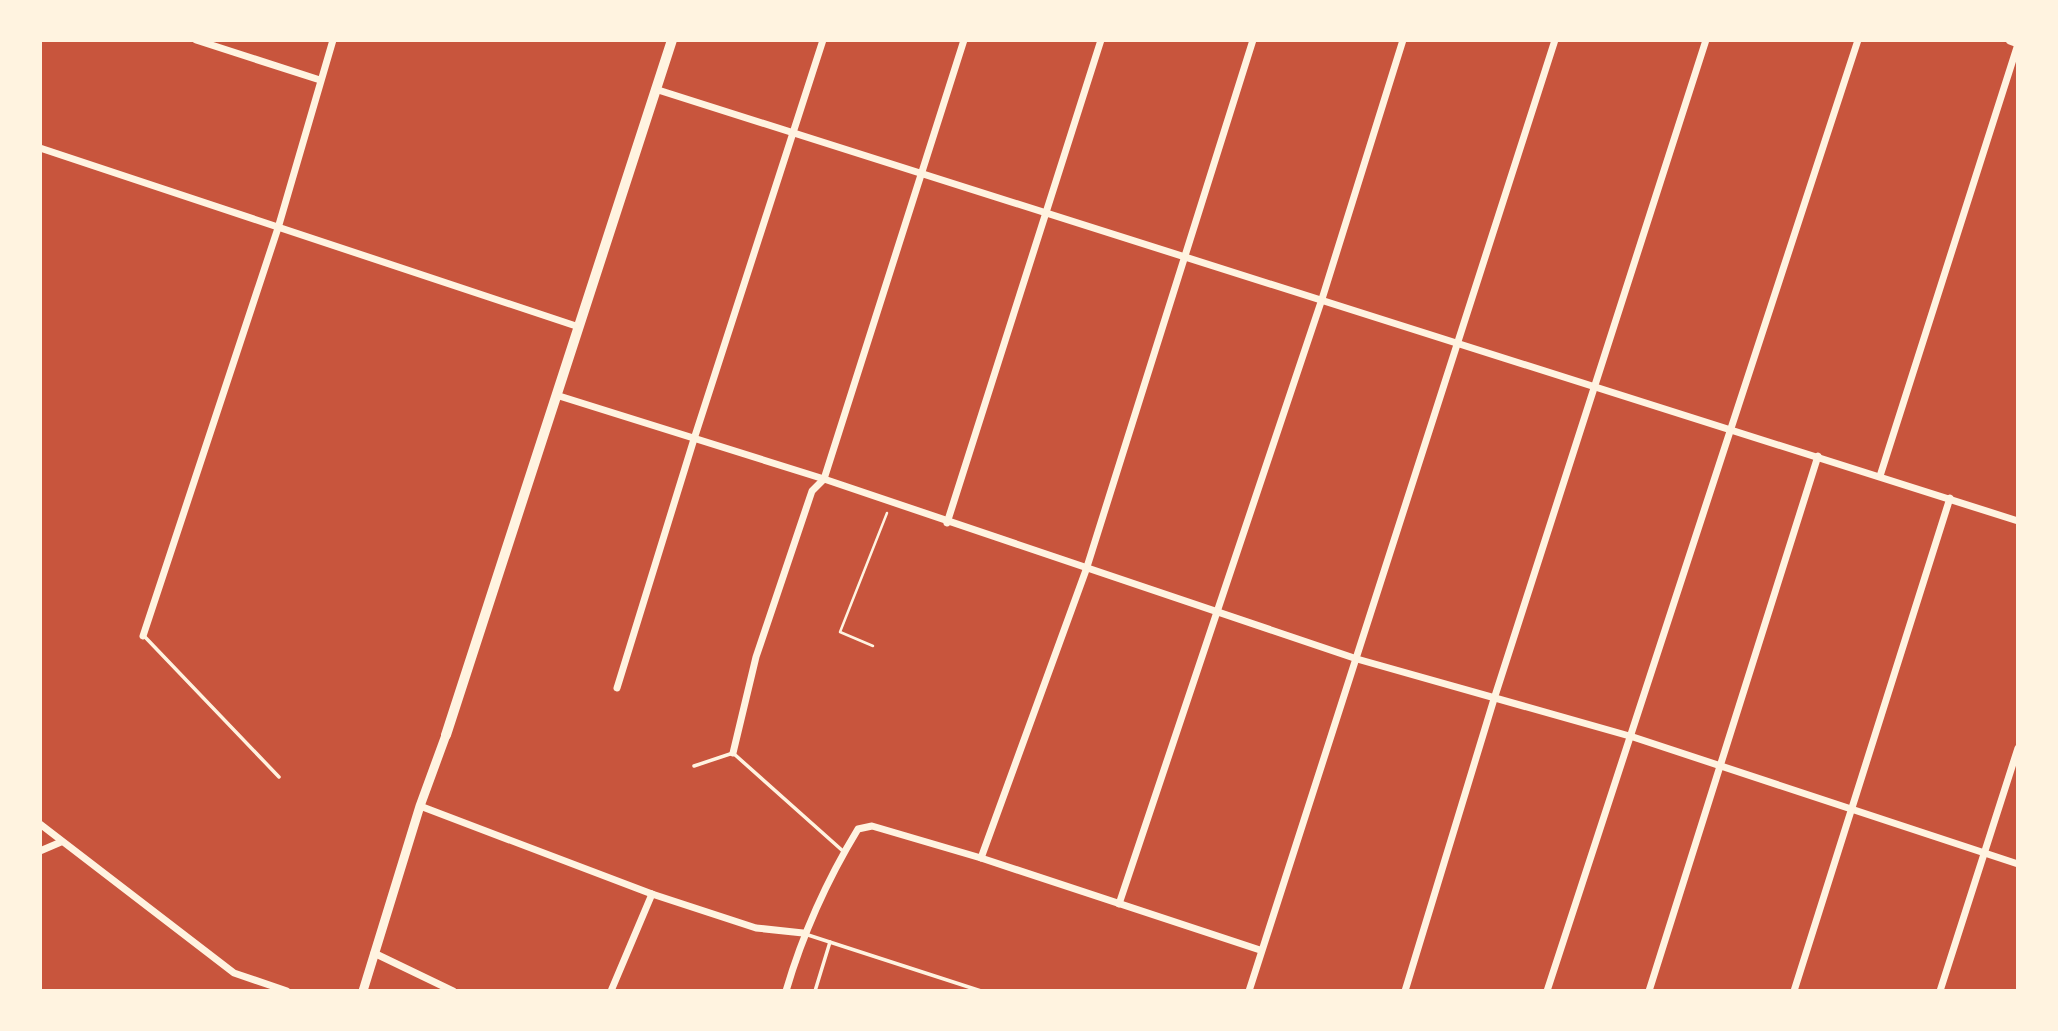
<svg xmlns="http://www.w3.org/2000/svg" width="2058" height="1031" viewBox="0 0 2058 1031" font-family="'Public Sans',sans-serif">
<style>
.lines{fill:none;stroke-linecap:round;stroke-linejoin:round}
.path{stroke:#fff3e0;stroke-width:2.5}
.service{stroke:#fff3e0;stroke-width:3.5}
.minor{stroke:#fff3e0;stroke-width:7}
.tertiary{stroke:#fff3e0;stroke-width:9}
.secondary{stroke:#fff3e0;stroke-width:10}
</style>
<rect width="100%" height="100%" fill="#c8553d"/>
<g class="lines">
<polyline class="path" points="873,646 840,632 887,513"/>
<g class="service">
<polyline points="145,637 279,777"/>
<polyline points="694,766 733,753 844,852"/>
<polyline points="805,934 981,991"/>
<polyline points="815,991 830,942"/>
</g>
<g class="minor">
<polyline points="196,40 320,80"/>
<polyline points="655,89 2018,521"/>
<polyline points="40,148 579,327"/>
<polyline points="556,395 824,479 1357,659 1633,737 2018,864"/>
<polyline points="1880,476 2018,44"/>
<polyline points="947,523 1101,40"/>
<polyline points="143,636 278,228 333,40"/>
<polyline points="617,688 694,439 823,40"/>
<polyline points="733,753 756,657 812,491 824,479 964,40"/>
<polyline points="420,806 652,894 756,928 803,933"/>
<polyline points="40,824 234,973 287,991"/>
<polyline points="40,851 61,842"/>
<polyline points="981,858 1086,570 1253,40"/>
<polyline points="1119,904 1322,299 1403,40"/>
<polyline points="374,953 453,991"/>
<polyline points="611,991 652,894"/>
<path d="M786 991C803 933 827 880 858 829L872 826 981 858 1260 950"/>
<polyline points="1249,991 1555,40"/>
<polyline points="1405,991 1494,699 1706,40"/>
<polyline points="1547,991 1858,40"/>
<polyline points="1649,991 1818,456"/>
<polyline points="1794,991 1950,498"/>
<polyline points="1940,991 2018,748"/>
</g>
<g class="tertiary">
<polyline points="2010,40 2018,43"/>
<polyline points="363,991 420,806 446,735"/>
</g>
<polyline class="secondary" points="446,735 672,40"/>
</g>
<rect width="2058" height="1031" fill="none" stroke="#fff3e0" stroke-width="84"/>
</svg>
